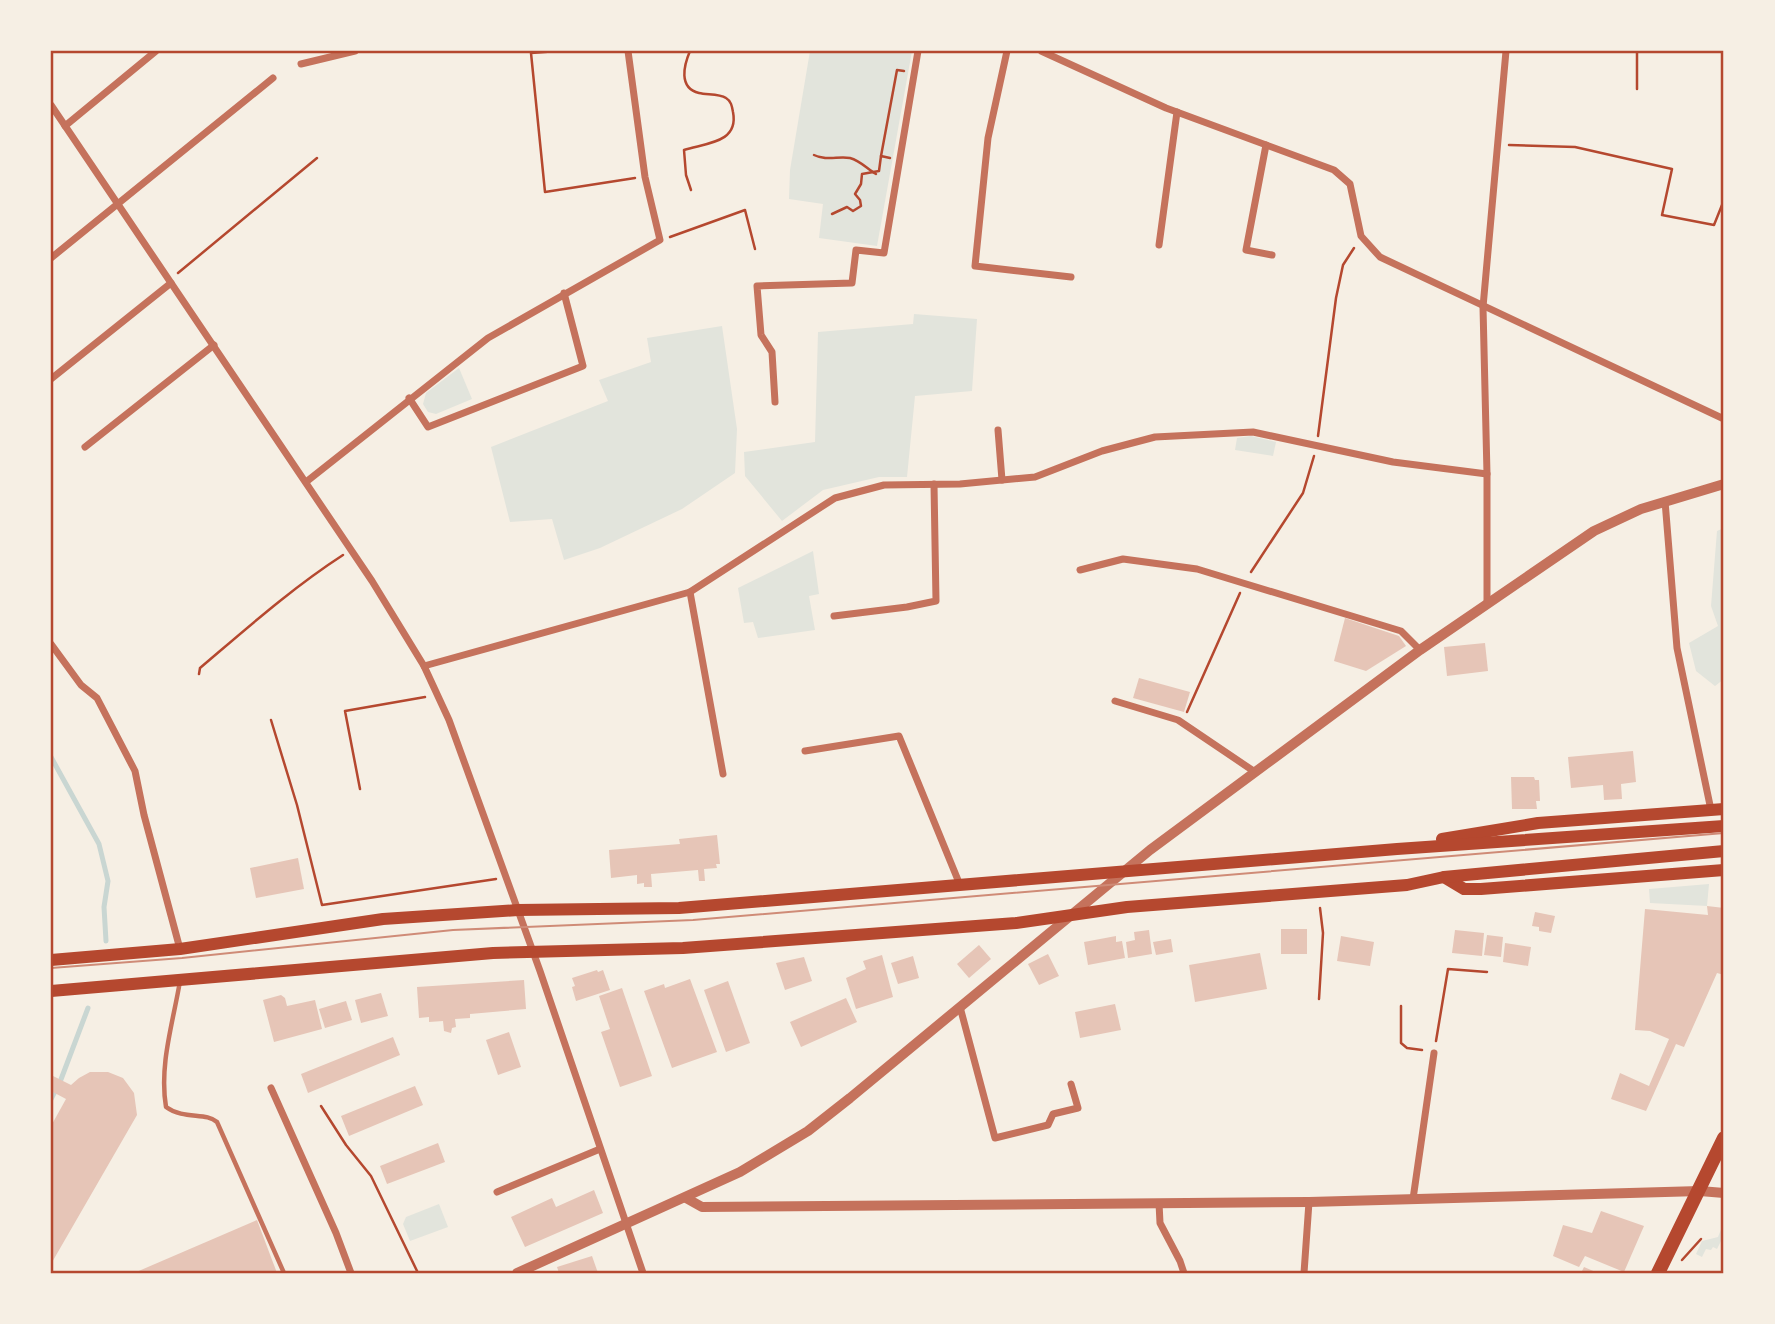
<svg xmlns="http://www.w3.org/2000/svg" width="1775" height="1324" viewBox="0 0 1775 1324" font-family="Barlow,sans-serif">
<style>
.green{fill:#e2e4dc}
.lines{fill:none;stroke-linecap:round;stroke-linejoin:round}
.stream{stroke:#c9d6d2;stroke-width:5}
.building{fill:#e6c5b7}
.path{stroke:#b5482f;stroke-width:2.5}
.service{stroke:#c5725c;stroke-width:4.5}
.minor{stroke:#c5725c;stroke-width:7}
.tertiary{stroke:#c5725c;stroke-width:10}
.primary{stroke:#b5482f;stroke-width:12}
.trunk{stroke:#b5482f;stroke-width:14}
.tram{stroke:#cf8b77;stroke-width:2}
.neatline{fill:none;stroke:#b5482f;stroke-width:2.5}
</style>
<rect width="100%" height="100%" fill="#f6efe4"/>
<g class="green">
<polygon points="810,51 912,51 877,246 819,238 823,204 789,199 790,170"/>
<polygon points="914,314 977,319 972,391 915,396 907,477 879,477 823,490 782,521 745,476 744,452 815,442 818,332 913,324"/>
<polygon points="722,326 737,429 735,473 682,509 600,548 564,560 552,519 510,522 491,447 608,401 599,380 651,362 647,338"/>
<polygon points="459,368 472,399 436,414 428,412 423,404 426,393"/>
<polygon points="1251,436 1276,442 1273,456 1235,450 1237,438"/>
<polygon points="1724,528 1724,679 1715,686 1696,671 1689,643 1718,626 1711,606 1717,531"/>
<polygon points="813,551 819,594 809,596 815,630 758,638 753,622 744,623 738,588"/>
<polygon points="1709,884 1707,906 1650,903 1649,889"/>
<polygon points="439,1204 448,1227 410,1241 403,1224 406,1217"/>
<polygon points="1724,1222 1721,1241 1717,1249 1713,1247 1711,1250 1706,1249 1702,1257 1696,1254 1702,1241 1718,1237"/>
</g>
<g class="lines">
<g class="stream">
<polyline points="51,757 99,844 108,881 104,907 106,941"/>
<polyline points="51,1099 60,1082 88,1008"/>
</g>
</g>
<g class="building">
<polygon points="1345,618 1399,636 1406,646 1366,671 1334,661"/>
<polygon points="1485,643 1488,671 1447,676 1444,647"/>
<polygon points="1139,678 1190,692 1184,712 1133,698"/>
<polygon points="1633,751 1636,782 1621,784 1622,799 1604,800 1603,785 1571,788 1568,757"/>
<polygon points="1511,777 1534,777 1535,780 1539,780 1540,801 1536,801 1537,809 1512,809"/>
<polygon points="717,835 720,864 716,864 717,868 704,869 705,881 699,881 698,870 651,874 652,887 644,887 644,883 637,884 637,875 611,878 609,850 680,844 679,839"/>
<polygon points="298,858 304,889 256,898 250,868"/>
<polygon points="1707,906 1724,908 1724,975 1717,973 1684,1047 1676,1044 1646,1111 1611,1099 1620,1073 1649,1086 1669,1039 1650,1031 1635,1030 1645,909 1708,915"/>
<polygon points="1535,912 1555,916 1551,933 1539,931 1539,927 1532,926"/>
<rect x="1281" y="929" width="26" height="25"/>
<polygon points="1149,930 1152,954 1128,958 1126,942 1135,940 1134,932"/>
<polygon points="1455,930 1484,933 1482,956 1452,953"/>
<polygon points="1487,935 1503,937 1501,957 1484,955"/>
<polygon points="1116,936 1116,942 1122,941 1125,958 1088,965 1084,942"/>
<polygon points="1341,936 1374,942 1370,966 1337,961"/>
<polygon points="1171,939 1173,952 1156,955 1153,942"/>
<polygon points="1505,943 1531,947 1528,966 1503,962"/>
<polygon points="979,945 991,959 969,978 957,964"/>
<polygon points="1260,953 1267,989 1195,1002 1189,965"/>
<polygon points="1048,954 1059,976 1039,985 1028,964"/>
<polygon points="882,955 893,997 856,1009 846,978 866,969 863,961"/>
<polygon points="913,956 919,978 898,984 891,963"/>
<polygon points="804,957 812,981 785,990 776,963"/>
<polygon points="597,970 598,972 603,970 610,990 576,1001 572,987 575,986 572,978"/>
<polygon points="690,979 717,1052 672,1068 644,991 664,984 665,988"/>
<polygon points="524,980 526,1009 470,1014 470,1018 455,1019 456,1027 452,1028 451,1033 444,1031 443,1021 429,1022 429,1017 419,1018 417,987"/>
<polygon points="728,981 750,1043 726,1052 704,990"/>
<polygon points="622,988 652,1076 620,1087 601,1032 610,1029 599,996"/>
<polygon points="381,993 388,1016 361,1023 355,1000"/>
<polygon points="281,995 285,998 287,1006 315,1000 322,1029 274,1042 263,1000"/>
<polygon points="846,998 857,1022 801,1047 790,1022"/>
<polygon points="346,1001 352,1020 325,1028 319,1009"/>
<polygon points="1115,1004 1121,1030 1080,1038 1075,1012"/>
<polygon points="509,1032 521,1067 498,1075 486,1040"/>
<polygon points="393,1037 400,1055 308,1093 301,1074"/>
<polygon points="90,1072 108,1072 123,1078 134,1093 137,1115 51,1264 51,1126 66,1099 51,1091 51,1075 71,1085 79,1078"/>
<polygon points="415,1086 423,1105 349,1136 341,1116"/>
<polygon points="438,1143 445,1162 387,1184 380,1166"/>
<polygon points="594,1190 603,1213 525,1247 511,1217 552,1198 556,1207"/>
<polygon points="1601,1211 1644,1226 1624,1272 1585,1256 1579,1267 1553,1256 1563,1225 1592,1233"/>
<polygon points="257,1220 277,1273 134,1273"/>
<polygon points="592,1256 598,1273 559,1273 557,1267"/>
<polygon points="1584,1267 1598,1273 1581,1273"/>
</g>
<g class="lines">
<g class="path">
<polyline points="558,51 531,53 545,192 635,178"/>
<path d="M690 51C684 65 678 88 699 93 707 95 719 93 726 98 731 101 732 106 733 112 739 143 706 143 684 150L686 175 691 190"/>
<polyline points="1637,89 1637,51"/>
<polyline points="1509,145 1575,147 1672,169 1662,215 1714,225 1724,200"/>
<path d="M814 155C826 161 838 156 850 158 861 161 867 169 876 174"/>
<polyline points="881,156 897,70 904,71"/>
<polyline points="832,214 847,207 853,211 861,206 860,200 855,194 861,184 862,174 879,171 881,156 890,158"/>
<polyline points="670,237 745,210 755,249"/>
<polyline points="178,273 317,158"/>
<polyline points="1318,436 1336,298 1343,265 1354,248"/>
<polyline points="1251,572 1303,493 1314,456"/>
<path d="M199 674 200 668C246 629 292 588 343 555"/>
<polyline points="1187,712 1240,593"/>
<polyline points="271,720 297,805 322,905 496,879"/>
<polyline points="360,789 345,711 425,697"/>
<polyline points="1319,999 1323,933 1320,908"/>
<polyline points="1401,1006 1401,1043 1407,1048 1422,1050"/>
<polyline points="1436,1041 1448,969 1487,972"/>
<polyline points="321,1106 346,1145 371,1176 418,1273"/>
<polyline points="1682,1260 1701,1239"/>
</g>
<path class="service" d="M180 981C173 1023 159 1065 166 1107 184 1120 206 1112 217 1122L284 1273"/>
<g class="minor">
<polyline points="1007,51 988,138 975,266 1071,277"/>
<polyline points="1041,51 1166,108 1334,170 1350,184 1361,236 1380,257 1724,419"/>
<polyline points="301,64 355,51"/>
<polyline points="51,105 372,581 424,666 449,720 540,971 643,1273"/>
<polyline points="65,126 156,51"/>
<polyline points="1266,145 1246,250 1272,255"/>
<polyline points="1159,245 1177,112"/>
<polyline points="51,258 273,78"/>
<polyline points="51,379 171,283"/>
<polyline points="409,398 428,427 583,366 564,293"/>
<polyline points="775,402 772,352 761,335 757,286 852,283 856,250 884,253 918,51"/>
<polyline points="998,430 1002,480"/>
<polyline points="85,447 214,345"/>
<polyline points="306,482 488,338 660,240 645,177 628,51"/>
<polyline points="1665,501 1677,648 1711,810"/>
<polyline points="1080,570 1123,559 1197,569 1401,631 1420,650"/>
<polyline points="690,592 723,774"/>
<polyline points="1487,604 1487,474 1483,307 1506,51"/>
<polyline points="834,616 907,607 936,601 934,484"/>
<polyline points="51,644 81,685 97,698 135,771 144,815 180,949"/>
<polyline points="424,666 690,592 835,498 884,485 960,484 1035,477 1102,451 1155,437 1253,432 1393,462 1487,474"/>
<polyline points="1115,701 1178,720 1255,772"/>
<polyline points="805,751 899,736 960,885"/>
<polyline points="960,1007 995,1138 1048,1125 1053,1114 1078,1108 1071,1084"/>
<polyline points="271,1088 336,1233 351,1273"/>
<polyline points="497,1192 600,1149"/>
<polyline points="1413,1199 1434,1053"/>
<polyline points="1159,1203 1160,1223 1180,1261 1184,1273"/>
<polyline points="1304,1273 1309,1202"/>
</g>
<g class="tertiary">
<polyline points="686,1198 702,1207 1309,1202 1700,1191 1724,1193"/>
<polyline points="517,1273 740,1172 808,1131 850,1098 1150,850 1420,650 1594,531 1641,509 1724,484"/>
</g>
<g class="primary">
<polyline points="1442,839 1538,823 1724,809"/>
<polyline points="1444,877 1464,889 1481,889 1724,870"/>
<polyline points="51,960 180,949 383,919 518,910 679,908 1397,849 1724,826"/>
<polyline points="51,991 493,953 683,948 1016,923 1127,907 1407,885 1444,877 1724,851"/>
</g>
<polyline class="trunk" points="1658,1273 1724,1138"/>
<polyline class="tram" points="51,968 182,958 453,930 693,920 1724,833"/>
</g>
<rect width="1775" height="1324" fill="none" stroke="#f6efe4" stroke-width="105"/>
<rect x="52" y="52" width="1670" height="1220" class="neatline"/>
</svg>
